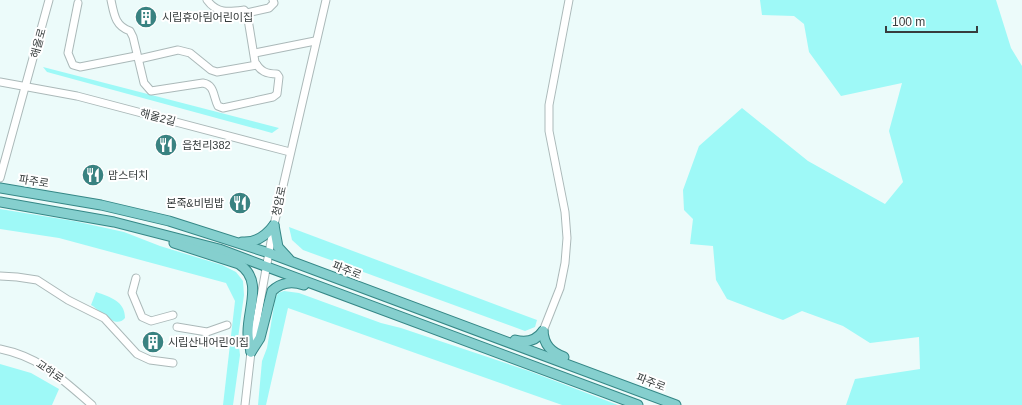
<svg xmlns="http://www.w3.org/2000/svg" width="1022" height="405" viewBox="0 0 1022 405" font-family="Helvetica,'Noto Sans KR',sans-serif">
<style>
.green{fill:#9ef9f7}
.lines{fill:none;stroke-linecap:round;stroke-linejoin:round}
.minor-casing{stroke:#abb9b9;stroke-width:9}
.major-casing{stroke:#358786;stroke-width:11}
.minor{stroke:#fff;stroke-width:7}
.major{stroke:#85cfce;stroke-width:9}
.labels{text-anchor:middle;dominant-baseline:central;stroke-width:4;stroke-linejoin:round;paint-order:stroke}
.poi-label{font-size:11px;fill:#373d3d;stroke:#fff;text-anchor:start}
.street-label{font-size:11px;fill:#373d3d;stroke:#fff}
</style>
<rect width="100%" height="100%" fill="#ecfbfa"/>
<g class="green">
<polygon points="760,0 996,0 1011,48 1022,66 1022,405 846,405 855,379 920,369 919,337 870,343 843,326 802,311 783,320 727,299 716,280 713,246 690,244 693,219 684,210 683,190 699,146 742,108 808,161 885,204 903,182 889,131 902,83 841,96 809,52 804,24 794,16 762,15"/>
<polygon points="43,67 279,128 272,133 47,72"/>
<polygon points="0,209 74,221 124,232 160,246 222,265 236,272 243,281 244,295 238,338 240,355 233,405 223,405 235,301 226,283 59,238 0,229"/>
<polygon points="289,227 537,320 535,327 525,331 303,250 292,240"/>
<polygon points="284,291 299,293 381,323 401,328 529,371 618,405 562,405 288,308 266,405 258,405 262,361 267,348 275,300 278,293"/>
<path d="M96 292C110 297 125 301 125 318 115 330 100 310 91 305Z"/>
<polygon points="0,364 31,373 59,389 52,405 0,405"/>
</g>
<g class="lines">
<g class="minor-casing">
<g id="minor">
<path d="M111 0C114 14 115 26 130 31L133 37 144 83 151 91 203 83C215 85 213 97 218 106L223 108 273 97 277 94 279 77 277 74C266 74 260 71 255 62L247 13 244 10C229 12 217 14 207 0"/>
<polyline points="78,3 68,53 73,65 80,67 136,56"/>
<polyline points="247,13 269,8 274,3 273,0"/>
<polyline points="255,53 315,41"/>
<polyline points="139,59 178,50 190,53 211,70 217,72 257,65"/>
<polyline points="0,82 77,96 290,152"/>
<polyline points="0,178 49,0"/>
<polyline points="0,276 17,277 37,280 68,300 104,318 137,354 150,360 173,363"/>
<polyline points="136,278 132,293 142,317 151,321 173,315"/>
<polyline points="177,327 207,332 227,325"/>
<polyline points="543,331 560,288 565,263 567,238 565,212 549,131 549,105 569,0"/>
<path d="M0 349C40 357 62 379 92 405"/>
<polyline points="245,405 251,352 274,225 326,0"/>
</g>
</g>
<g class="major-casing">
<g id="major">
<polyline points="0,188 101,205 169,221 269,253 676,405"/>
<polyline points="0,202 114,222 219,249 638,405"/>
<polyline points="274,225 278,247 289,259"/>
<path d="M242 242C256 243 266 236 274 225"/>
<path d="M174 243 239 264C264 280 247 310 248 334 248 340 250 346 251 352"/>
<path d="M543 331C544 345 551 352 564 357"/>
<path d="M515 340C526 343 536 341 543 331"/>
<path d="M251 352 260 338 272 291C281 282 293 281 304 285"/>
</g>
</g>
<use href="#minor" class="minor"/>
<use href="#major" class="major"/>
</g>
<defs>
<g id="building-disc" transform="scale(1.15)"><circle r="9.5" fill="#398281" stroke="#fff"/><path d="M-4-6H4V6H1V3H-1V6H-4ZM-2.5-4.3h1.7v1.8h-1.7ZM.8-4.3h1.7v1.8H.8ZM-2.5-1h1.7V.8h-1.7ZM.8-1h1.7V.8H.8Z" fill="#fff"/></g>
<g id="restaurant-disc" transform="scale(1.15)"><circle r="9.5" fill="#398281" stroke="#fff"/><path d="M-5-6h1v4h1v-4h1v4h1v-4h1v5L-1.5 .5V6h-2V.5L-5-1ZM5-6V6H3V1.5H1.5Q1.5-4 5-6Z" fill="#fff"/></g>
</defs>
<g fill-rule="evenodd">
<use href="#building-disc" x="146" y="17"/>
<use href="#restaurant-disc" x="166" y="145"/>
<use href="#restaurant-disc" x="93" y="175"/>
<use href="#restaurant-disc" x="240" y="203"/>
<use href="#building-disc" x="153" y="342"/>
</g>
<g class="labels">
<g class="poi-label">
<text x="162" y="17">시립휴아림어린이집</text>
<text x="182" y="145">읍천리382</text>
<text x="108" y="175">맘스터치</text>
<text x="224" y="203" text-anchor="end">본죽&amp;비빔밥</text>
<text x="168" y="342">시립산내어린이집</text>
</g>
<g class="street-label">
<text transform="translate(38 43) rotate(-75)">해올로</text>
<text transform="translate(158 117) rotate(15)">해올2길</text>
<text transform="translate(34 181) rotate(9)">파주로</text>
<text transform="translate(279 201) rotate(-78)">청암로</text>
<text transform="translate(347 270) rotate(21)">파주로</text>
<text transform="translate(50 371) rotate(34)">교하로</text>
<text transform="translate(651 382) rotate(21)">파주로</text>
</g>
</g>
<path d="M886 26v6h91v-6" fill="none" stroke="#373d3d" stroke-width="2"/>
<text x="892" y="26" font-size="12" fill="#373d3d" stroke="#ffffff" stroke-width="3" paint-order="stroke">100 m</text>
</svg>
